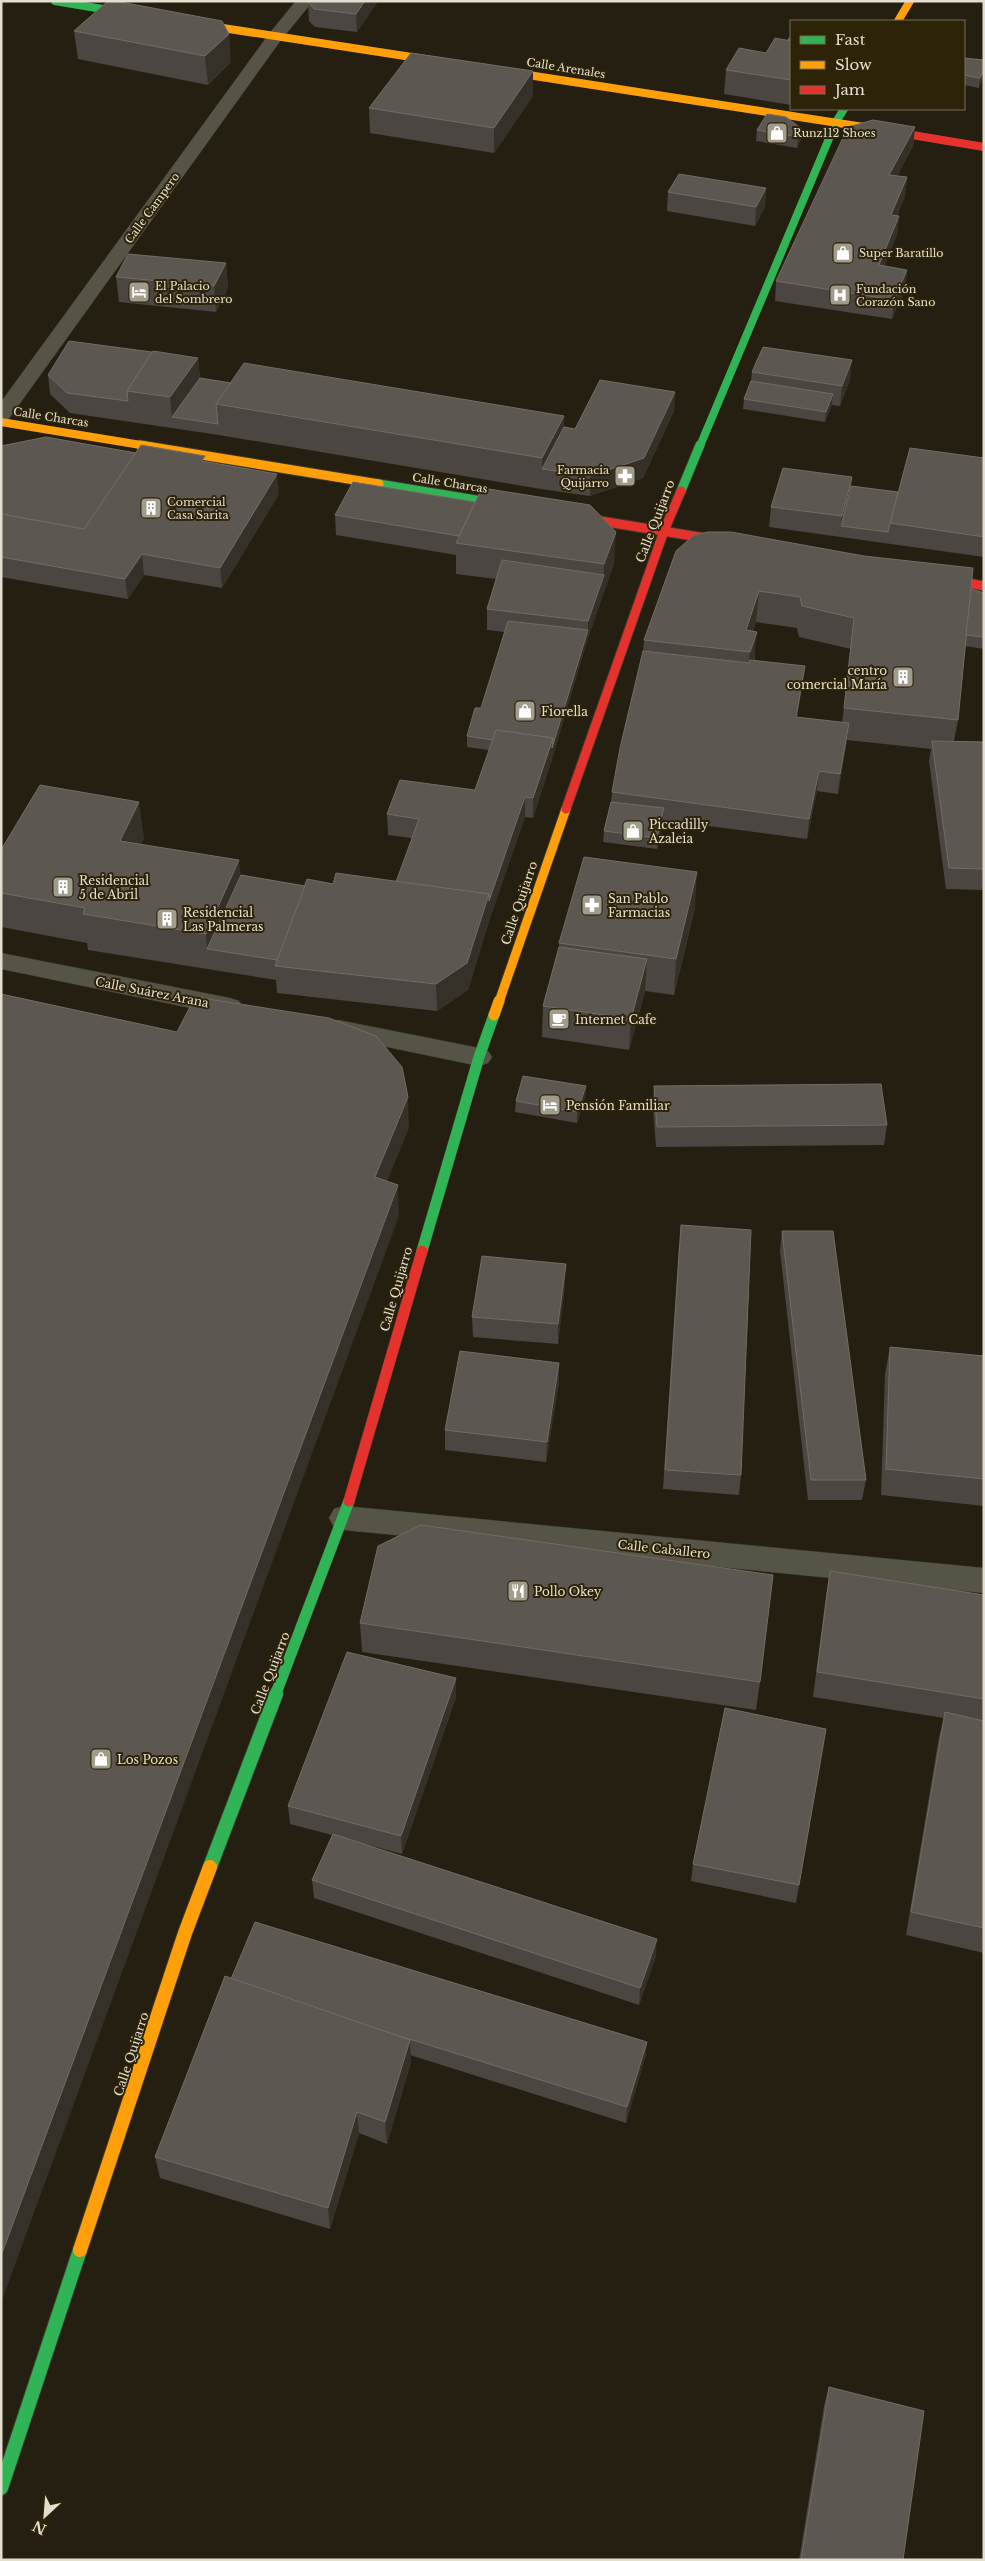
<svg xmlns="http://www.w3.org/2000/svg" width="985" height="2561" viewBox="0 0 985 2561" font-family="'Libre Baskerville',serif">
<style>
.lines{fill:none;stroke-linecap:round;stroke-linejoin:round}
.street-casing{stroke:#3d382d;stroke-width:1}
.fast-far3-casing{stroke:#3d382d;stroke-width:8}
.fast-far2-casing{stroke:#3d382d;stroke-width:11}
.fast-far1-casing{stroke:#3d382d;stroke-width:12}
.fast-casing{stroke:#3d382d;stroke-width:16}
.slow-far3-casing{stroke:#3d382d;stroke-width:8}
.slow-far2-casing{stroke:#3d382d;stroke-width:11}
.slow-far1-casing{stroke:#3d382d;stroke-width:12}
.slow-casing{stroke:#3d382d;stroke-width:16}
.jam-far2-casing{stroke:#3d382d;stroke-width:8}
.jam-far1-casing{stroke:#3d382d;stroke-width:11}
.jam-casing{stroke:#3d382d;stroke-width:12}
.street{fill:#565347;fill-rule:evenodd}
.fast-far3{stroke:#30b455;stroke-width:8}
.fast-far2{stroke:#30b455;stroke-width:9}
.fast-far1{stroke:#30b455;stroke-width:11}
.fast{stroke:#30b455;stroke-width:14}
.slow-far3{stroke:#ff9f0a;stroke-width:8}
.slow-far2{stroke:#ff9f0a;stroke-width:9}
.slow-far1{stroke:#ff9f0a;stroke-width:11}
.slow{stroke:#ff9f0a;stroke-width:14}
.jam-far2{stroke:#e5322d;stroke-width:8}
.jam-far1{stroke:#e5322d;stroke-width:9}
.jam{stroke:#e5322d;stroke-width:11}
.wall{fill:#4c4643;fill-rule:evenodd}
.shaded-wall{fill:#353028}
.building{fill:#5d5752;stroke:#726c65}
.labels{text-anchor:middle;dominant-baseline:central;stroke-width:4;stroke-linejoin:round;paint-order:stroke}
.far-street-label{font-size:11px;fill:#e4decf;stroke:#2c2308}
.far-poi-label{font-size:11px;fill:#e4decf;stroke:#2c2308;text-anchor:start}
.street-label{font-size:12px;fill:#e4decf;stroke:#2c2308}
.poi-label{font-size:12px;fill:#e4decf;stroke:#2c2308;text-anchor:start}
</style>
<rect width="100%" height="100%" fill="#241f10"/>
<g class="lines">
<g class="street-casing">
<g id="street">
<polygon points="296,1 313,1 281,40 8,420 1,422 1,402 269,34"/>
<polygon points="1,953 230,998 239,1001 243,1007 239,1013 230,1016 1,969"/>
<polygon points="338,1020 479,1048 488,1051 492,1057 488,1063 479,1066 329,1035 325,1029 329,1023"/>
<polygon points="344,1506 984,1568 984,1593 344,1530 334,1527 329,1518 334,1509"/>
</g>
</g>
<g class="fast-far3-casing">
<g id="fast-far3">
<polyline points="55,1 138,15"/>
<polyline points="700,446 836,122 844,109"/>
</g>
</g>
<g class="fast-far2-casing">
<g id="fast-far2">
<polyline points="379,484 513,506"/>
<polyline points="681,491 700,445"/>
</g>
</g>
<g class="fast-far1-casing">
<g id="fast-far1">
<polyline points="422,1251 479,1057 494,1015"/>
<polyline points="275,1696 349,1501"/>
</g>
</g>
<g class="fast-casing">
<g id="fast">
<polyline points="210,1867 276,1694"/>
<polyline points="1,2488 80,2250"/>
</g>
</g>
<g class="slow-far3-casing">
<g id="slow-far3">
<polyline points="898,21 910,1"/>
<polyline points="190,23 444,62"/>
<polyline points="496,70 870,128"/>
<polyline points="1,422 147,446"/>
</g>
</g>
<g class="slow-far2-casing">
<g id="slow-far2">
<polyline points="140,445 379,484"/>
<polyline points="499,1002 566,809"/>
</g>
</g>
<g class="slow-far1-casing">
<polyline id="slow-far1" points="494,1015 499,1001"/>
</g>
<g class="slow-casing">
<polyline id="slow" points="80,2250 185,1933 210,1867"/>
</g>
<g class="jam-far2-casing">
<polyline id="jam-far2" points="870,128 984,147"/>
</g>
<g class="jam-far1-casing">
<g id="jam-far1">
<polyline points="570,516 730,542"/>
<polyline points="935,577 984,586"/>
<polyline points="566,809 664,531 681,491"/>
</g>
</g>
<g class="jam-casing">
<polyline id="jam" points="349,1501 422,1251"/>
</g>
<use href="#street" class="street"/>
<use href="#fast-far3" class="fast-far3"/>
<use href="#fast-far2" class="fast-far2"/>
<use href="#fast-far1" class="fast-far1"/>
<use href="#fast" class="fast"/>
<use href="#slow-far3" class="slow-far3"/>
<use href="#slow-far2" class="slow-far2"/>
<use href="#slow-far1" class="slow-far1"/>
<use href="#slow" class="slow"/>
<use href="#jam-far2" class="jam-far2"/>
<use href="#jam-far1" class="jam-far1"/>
<use href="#jam" class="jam"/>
</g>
<g class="wall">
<polygon points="108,1 231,62 208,85 78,59 74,31"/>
<polygon points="309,1 378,1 357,32 315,27 309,21 308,2"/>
<polygon points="791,35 791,105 724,94 726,70 766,53 788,40"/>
<polygon points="964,58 984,60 979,88 964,85"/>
<polygon points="533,71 533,96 494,153 370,133 369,108"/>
<polygon points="786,117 801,139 797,148 756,141 757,130"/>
<polygon points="915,127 913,146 897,176 907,177 905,196 897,216 899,216 897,235 884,266 907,270 905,289 892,319 775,301 776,281"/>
<polygon points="766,188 765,207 755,226 667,211 668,192"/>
<polygon points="226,263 228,288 216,312 119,302 116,277"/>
<polygon points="198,358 200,378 231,383 564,416 564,427 575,429 675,392 674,411 643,478 590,496 541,489 219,435 70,413 50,394 48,375"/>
<polygon points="752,372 850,380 840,406 832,405 825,422 743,409 744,399 751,381"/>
<polygon points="1,446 136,453 206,462 279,494 222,588 144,575 128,599 1,577"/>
<polygon points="984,458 984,557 769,527 771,507 852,477 851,486 898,492"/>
<polygon points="353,482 614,563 587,641 552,759 533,818 525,817 489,921 468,990 437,1011 277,993 276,980 88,950 87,943 1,927 1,850 144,838 140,845 241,875 305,886 333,884 396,882 412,838 388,835 387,814 475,790 489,750 467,747 467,736 481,708 505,632 487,630 487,609 496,579 456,574 456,555 336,535 335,515"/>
<path d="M676 551 971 589 984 593V649L965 646 958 720 954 741 984 742V890L946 889 929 761 931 749 847 740 838 794 817 791 807 839 663 820 657 849 603 842 604 831 611 802 612 792 643 651 644 640ZM756 622 797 628 799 637 851 649 842 723 797 717 802 686 755 660 753 632Z"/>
<polygon points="695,908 674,995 645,991 629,1050 542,1037 543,1006 559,947 559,943"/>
<polygon points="586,1086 585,1097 577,1123 515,1112 516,1101"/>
<polygon points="654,1086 887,1125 884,1145 656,1147 653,1107"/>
<polygon points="782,1231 866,1480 862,1500 808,1500 780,1251"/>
<polygon points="679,1245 741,1475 739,1495 663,1489"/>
<polygon points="565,1284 558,1344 473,1337 472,1317"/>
<polygon points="890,1347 984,1356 984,1506 881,1495 885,1374"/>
<polygon points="559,1382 546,1462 445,1450 445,1430"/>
<polygon points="830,1571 984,1595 984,1953 906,1935 939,1737 944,1718 813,1697 826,1596"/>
<polygon points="360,1623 760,1682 756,1710 362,1652"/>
<polygon points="456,1678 456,1697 402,1854 347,1839 656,1956 639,2005 314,1898 312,1880 332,1835 290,1824 288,1806"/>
<polygon points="826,1729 796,1903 691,1881 693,1864"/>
<polygon points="231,1979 647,2042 645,2058 626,2123 410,2055 411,2062 387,2144 359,2133 330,2229 160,2178 155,2157"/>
<polygon points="829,2387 903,2560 799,2560 824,2406"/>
</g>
<g class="shaded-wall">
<polygon points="365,1 378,1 357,32 356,14"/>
<polygon points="229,34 231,62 208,85 205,56"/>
<polygon points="984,70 984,77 979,88 980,78"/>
<polygon points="533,71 533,96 494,153 494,128"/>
<polygon points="915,127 913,146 887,194 889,175"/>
<polygon points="802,129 801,139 797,148 798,137"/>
<polygon points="907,177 905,196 889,234 891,215"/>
<polygon points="766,188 765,207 755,226 756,207"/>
<polygon points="899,216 897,235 877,285 879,265"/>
<polygon points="226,263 228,288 216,312 214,286"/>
<polygon points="907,270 905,289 892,319 894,300"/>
<polygon points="198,358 201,389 172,417 173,428 170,397"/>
<polygon points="852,360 850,380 840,406 842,386"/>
<polygon points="675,392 674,411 643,478 590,496 590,476"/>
<polygon points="833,394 832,405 825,422 826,412"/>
<polygon points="564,416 563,447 542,469 542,458"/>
<polygon points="277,474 279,494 222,588 220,568"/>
<polygon points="852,477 849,497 841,526 839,536 842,516"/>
<polygon points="616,532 614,563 587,641 552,759 552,748 588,630 588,621 604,575 604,564"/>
<polygon points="142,554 144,575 128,599 125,579"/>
<polygon points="759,591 756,622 746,652 746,630"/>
<polygon points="757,632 754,664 747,684 750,652"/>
<polygon points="805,666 802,686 794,737 796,717"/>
<polygon points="849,723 846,744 838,794 840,774"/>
<polygon points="553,738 552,759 533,818 533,798"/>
<polygon points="819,771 817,791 807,839 809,819"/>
<polygon points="525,797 525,817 489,921 468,990 437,1011 436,984 489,894"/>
<polygon points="139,802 144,838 124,877 120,841"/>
<polygon points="664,808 663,819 657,849 657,838"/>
<polygon points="239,860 243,896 207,949 206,934"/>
<polygon points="697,872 695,908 674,995 676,959"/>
<polygon points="647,959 645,991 629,1050 631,1019"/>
<polygon points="586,1086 585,1097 577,1123 577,1112"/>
<polygon points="408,1097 409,1128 376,1209 375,1177"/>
<polygon points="398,1185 399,1216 1,2303 1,2256"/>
<polygon points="566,1264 565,1284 558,1344 558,1324"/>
<polygon points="559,1363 559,1382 546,1462 547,1442"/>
<polygon points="456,1678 456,1697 402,1854 401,1836"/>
<polygon points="657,1939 656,1956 639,2005 640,1988"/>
<polygon points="410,2040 411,2062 387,2144 385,2122"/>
<polygon points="647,2042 645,2058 626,2123 627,2107"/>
<polygon points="357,2112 359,2133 330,2229 328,2208"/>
</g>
<g class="building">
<polygon points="108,1 115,1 222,21 229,34 205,56 74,31"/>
<polygon points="309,1 365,1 356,14 314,9 308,2"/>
<polygon points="791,35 791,41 788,40"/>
<polygon points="775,38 791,41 791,80 726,70 739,48 766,53"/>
<polygon points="411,53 533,71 494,128 369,108"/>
<polygon points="964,58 984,60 984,70 980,78 964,75"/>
<polygon points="767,114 786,117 802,129 798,137 757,130"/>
<polygon points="873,120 915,127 889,175 907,177 891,215 899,216 879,265 907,270 894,300 776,281 848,127"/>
<polygon points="679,174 766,188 756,207 668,192"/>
<polygon points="128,254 226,263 214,286 116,277"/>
<polygon points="69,341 152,352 127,391 128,401 67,393 48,375"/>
<polygon points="763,347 852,360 842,386 752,372"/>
<polygon points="153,351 198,358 170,397 127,391"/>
<polygon points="244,363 564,416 542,458 216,404"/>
<polygon points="200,378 231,383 216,404 218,424 172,417"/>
<polygon points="600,380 675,392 644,458 590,476 542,469 564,427 575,429"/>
<polygon points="751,381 833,394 826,412 744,399"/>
<polygon points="46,437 136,453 84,529 1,514 1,446"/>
<polygon points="141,445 205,456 202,461 277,474 220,568 142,554 125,579 1,557 1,514 84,529"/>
<polygon points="910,448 984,458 984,537 890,523"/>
<polygon points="783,468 852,477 842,516 771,507"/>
<polygon points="353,482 475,502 459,536 335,515"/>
<polygon points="851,486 898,492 890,523 888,532 841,526"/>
<polygon points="482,488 590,505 616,532 604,564 456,543"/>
<polygon points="708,532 731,532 864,556 973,568 958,720 844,708 854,618 802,606 800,597 759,591 746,630 757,632 750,652 644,640 676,551 694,535"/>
<polygon points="502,560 604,575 588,621 487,609"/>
<polygon points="971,589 984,593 984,637 966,635"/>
<polygon points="508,621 588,630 552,748 553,738 496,730 493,740 467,736 475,708 481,708"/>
<polygon points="643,651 749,663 750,660 805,666 796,717 849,723 840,774 819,771 809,819 612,792 620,748"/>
<polygon points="496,730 553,738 533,798 525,797 489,901 489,894 396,882 419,819 387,814 400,780 475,790"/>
<polygon points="932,741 984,742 984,869 949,868"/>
<polygon points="40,785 139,802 120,841 239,860 206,934 83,914 85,908 1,893 1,850"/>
<polygon points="611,802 664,808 657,838 604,831"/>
<polygon points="584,857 697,872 676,959 559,943"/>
<polygon points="336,873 489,894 467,963 436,984 275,966 307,879 333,884"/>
<polygon points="241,875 305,886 277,960 207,949"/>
<polygon points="559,947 647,959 631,1019 543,1006"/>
<polygon points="1,994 177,1032 195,997 329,1018 376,1036 402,1067 408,1097 375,1177 398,1185 1,2256"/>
<polygon points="523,1076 586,1086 577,1112 516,1101"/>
<polygon points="881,1084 887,1125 657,1127 654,1086"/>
<polygon points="681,1225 751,1230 741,1475 665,1470"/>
<polygon points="782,1231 833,1231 866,1480 811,1480"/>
<polygon points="482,1256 566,1264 558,1324 472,1317"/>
<polygon points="890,1347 984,1356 984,1479 886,1469"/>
<polygon points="460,1351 559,1363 547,1442 445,1430"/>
<polygon points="421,1525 773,1575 760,1682 360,1623 378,1546"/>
<polygon points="830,1571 984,1595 984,1699 817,1672"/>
<polygon points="347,1652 456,1678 401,1836 288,1806"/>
<polygon points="725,1708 826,1729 799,1885 693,1864"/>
<polygon points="945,1712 984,1721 984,1928 911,1912"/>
<polygon points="333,1834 657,1939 640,1988 312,1880"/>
<polygon points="255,1922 647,2042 627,2107 368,2026 231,1979"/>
<polygon points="225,1976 410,2040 385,2122 357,2112 328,2208 155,2157"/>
<polygon points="829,2387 924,2411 903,2560 801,2560"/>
</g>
<defs>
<g id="shop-square" transform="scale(1.125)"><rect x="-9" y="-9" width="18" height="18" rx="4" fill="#a19b8c" stroke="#2c2308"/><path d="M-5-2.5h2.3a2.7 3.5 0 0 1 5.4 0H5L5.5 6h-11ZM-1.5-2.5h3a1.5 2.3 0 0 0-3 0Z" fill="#fff"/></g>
<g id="hotel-square" transform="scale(1.125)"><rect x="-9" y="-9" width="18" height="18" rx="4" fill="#a19b8c" stroke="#2c2308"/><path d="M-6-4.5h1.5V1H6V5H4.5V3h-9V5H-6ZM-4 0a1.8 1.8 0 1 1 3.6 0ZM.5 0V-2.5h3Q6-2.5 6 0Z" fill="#fff"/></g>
<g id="hospital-square" transform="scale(1.125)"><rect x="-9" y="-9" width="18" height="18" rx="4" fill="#a19b8c" stroke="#2c2308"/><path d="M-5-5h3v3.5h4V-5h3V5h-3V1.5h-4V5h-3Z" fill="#fff"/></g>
<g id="pharmacy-square" transform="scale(1.125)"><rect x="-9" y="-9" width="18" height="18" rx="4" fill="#a19b8c" stroke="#2c2308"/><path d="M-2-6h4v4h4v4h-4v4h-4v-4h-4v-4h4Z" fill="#fff"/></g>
<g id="building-square" transform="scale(1.125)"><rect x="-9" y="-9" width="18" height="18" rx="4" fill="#a19b8c" stroke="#2c2308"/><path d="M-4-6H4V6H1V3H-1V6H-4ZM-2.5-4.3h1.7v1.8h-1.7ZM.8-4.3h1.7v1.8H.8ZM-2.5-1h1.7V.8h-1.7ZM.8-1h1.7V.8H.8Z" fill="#fff"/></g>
<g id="cafe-square" transform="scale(1.125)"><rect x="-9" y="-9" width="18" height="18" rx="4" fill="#a19b8c" stroke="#2c2308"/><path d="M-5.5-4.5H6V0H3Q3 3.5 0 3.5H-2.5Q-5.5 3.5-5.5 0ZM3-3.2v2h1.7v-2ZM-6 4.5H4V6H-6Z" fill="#fff"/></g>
<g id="restaurant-square" transform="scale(1.125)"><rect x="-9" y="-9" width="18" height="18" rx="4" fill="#a19b8c" stroke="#2c2308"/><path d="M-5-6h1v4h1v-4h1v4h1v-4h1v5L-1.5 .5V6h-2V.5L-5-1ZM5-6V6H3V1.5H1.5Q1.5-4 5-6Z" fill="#fff"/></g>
</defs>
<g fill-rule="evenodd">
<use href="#shop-square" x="777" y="133"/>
<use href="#shop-square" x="843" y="253"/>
<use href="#hotel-square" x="139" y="292"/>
<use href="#hospital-square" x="840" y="295"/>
<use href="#pharmacy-square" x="625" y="476"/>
<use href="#building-square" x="151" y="508"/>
<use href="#building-square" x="903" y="677"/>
<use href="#shop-square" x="525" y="711"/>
<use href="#shop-square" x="633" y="831"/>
<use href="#building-square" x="63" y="887"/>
<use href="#pharmacy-square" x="592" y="905"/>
<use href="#building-square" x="167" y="919"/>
<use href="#cafe-square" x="559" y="1019"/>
<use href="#hotel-square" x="550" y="1105"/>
<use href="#restaurant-square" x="518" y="1591"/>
<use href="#shop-square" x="101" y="1759"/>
</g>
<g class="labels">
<g class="far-street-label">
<text transform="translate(566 68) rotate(9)">Calle Arenales</text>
<text transform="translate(152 208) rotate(-54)">Calle Campero</text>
<text transform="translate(51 417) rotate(9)">Calle Charcas</text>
<text transform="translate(450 483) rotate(9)">Calle Charcas</text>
</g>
<g class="far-poi-label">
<text x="793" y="133">Runz112 Shoes</text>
<text x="859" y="253">Super Baratillo</text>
<text x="155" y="286">El Palacio<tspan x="155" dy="13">del Sombrero</tspan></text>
<text x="856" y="289">Fundación<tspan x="856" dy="13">Corazón Sano</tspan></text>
<text x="609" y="470" text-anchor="end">Farmacia<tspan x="609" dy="13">Quijarro</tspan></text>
<text x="167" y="502">Comercial<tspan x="167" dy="13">Casa Sarita</tspan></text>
</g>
<g class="street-label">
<text transform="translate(655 521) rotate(-69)">Calle Quijarro</text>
<text transform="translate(519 903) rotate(-71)">Calle Quijarro</text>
<text transform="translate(152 992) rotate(11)">Calle Suárez Arana</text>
<text transform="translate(396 1289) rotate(-74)">Calle Quijarro</text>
<text transform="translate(664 1549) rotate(6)">Calle Caballero</text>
<text transform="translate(270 1673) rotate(-69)">Calle Quijarro</text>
<text transform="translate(131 2054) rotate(-72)">Calle Quijarro</text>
</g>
<g class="poi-label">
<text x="887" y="670" text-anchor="end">centro<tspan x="887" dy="14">comercial María</tspan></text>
<text x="541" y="711">Fiorella</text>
<text x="649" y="824">Piccadilly<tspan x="649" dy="14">Azaleia</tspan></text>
<text x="79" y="880">Residencial<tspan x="79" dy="14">5 de Abril</tspan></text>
<text x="608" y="898">San Pablo<tspan x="608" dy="14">Farmacias</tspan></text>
<text x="183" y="912">Residencial<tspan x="183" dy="14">Las Palmeras</tspan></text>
<text x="575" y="1019">Internet Cafe</text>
<text x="566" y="1105">Pensión Familiar</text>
<text x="534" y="1591">Pollo Okey</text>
<text x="117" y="1759">Los Pozos</text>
</g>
</g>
<rect width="985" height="2561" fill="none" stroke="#e4decf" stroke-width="5"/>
<rect x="790" y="20" width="175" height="90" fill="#2c2308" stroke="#766e58"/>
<rect x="800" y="36" width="25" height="8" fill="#30b455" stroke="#766e58"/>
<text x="835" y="45" font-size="15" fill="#e4decf">Fast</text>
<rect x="800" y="61" width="25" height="8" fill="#ff9f0a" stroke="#766e58"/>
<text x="835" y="70" font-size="15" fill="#e4decf">Slow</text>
<rect x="800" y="86" width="25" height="8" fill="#e5322d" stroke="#766e58"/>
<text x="835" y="95" font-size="15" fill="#e4decf">Jam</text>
<g transform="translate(45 2516) rotate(206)" stroke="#2c2308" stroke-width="4" paint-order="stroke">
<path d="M0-4L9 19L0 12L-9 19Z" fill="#e4decf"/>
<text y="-8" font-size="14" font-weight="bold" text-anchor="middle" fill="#e4decf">N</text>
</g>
</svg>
